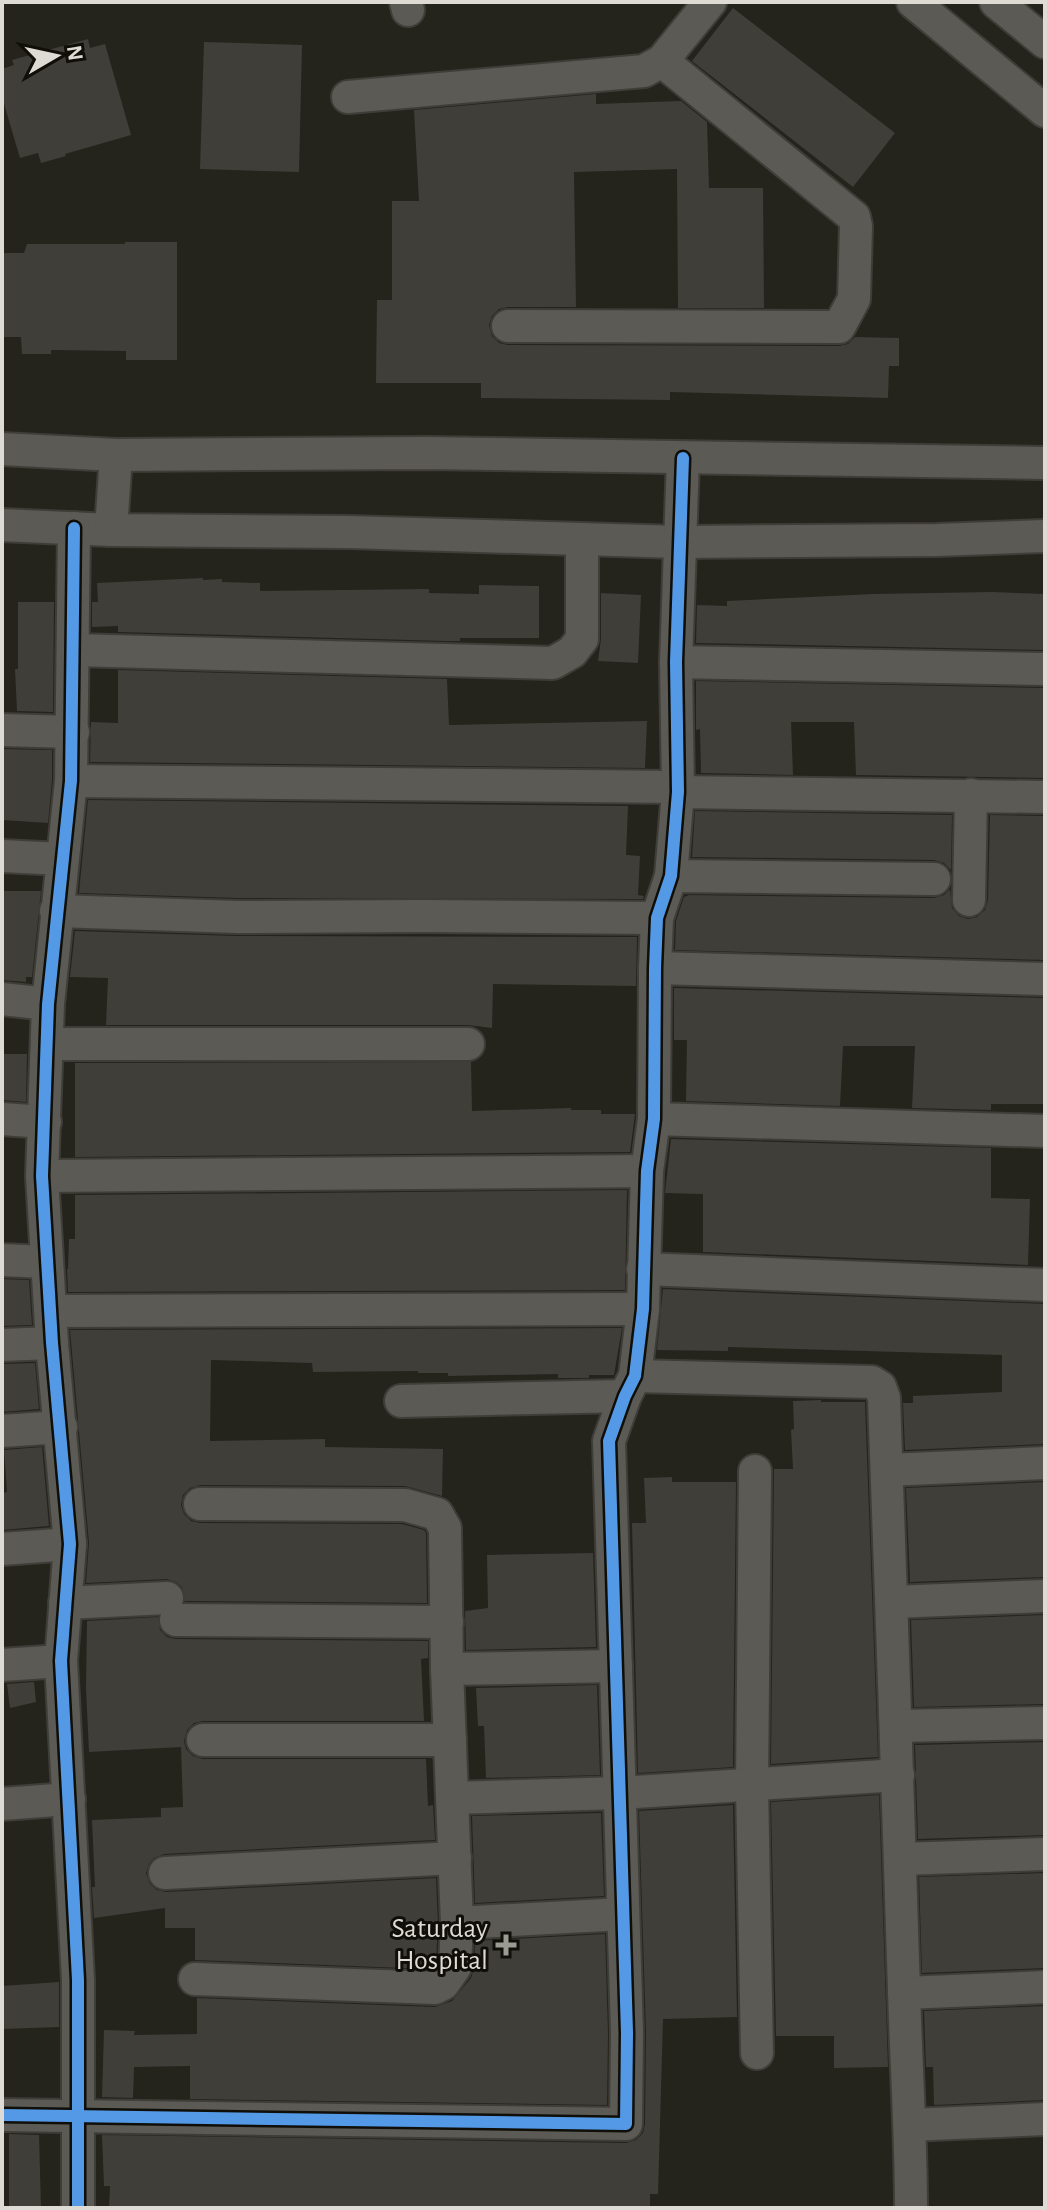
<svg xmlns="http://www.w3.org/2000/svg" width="1047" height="2210" viewBox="0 0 1047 2210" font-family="'Alegreya Sans',sans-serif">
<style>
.building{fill:#403e39}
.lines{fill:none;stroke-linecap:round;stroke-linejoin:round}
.minor-casing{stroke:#3f3d38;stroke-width:36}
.minor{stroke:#5b5a55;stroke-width:32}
.cycleway-casing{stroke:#0f0e09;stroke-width:17}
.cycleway{stroke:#5399e6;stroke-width:12}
.poi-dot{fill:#9c9b93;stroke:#0f0e09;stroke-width:3}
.labels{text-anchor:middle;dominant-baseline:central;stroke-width:6;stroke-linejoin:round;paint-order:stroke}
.poi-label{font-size:28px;fill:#dddbd3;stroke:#0f0e09;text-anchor:end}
</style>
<rect width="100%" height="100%" fill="#24231c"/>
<g class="building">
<polygon points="733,8 895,133 853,187 692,61"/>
<polygon points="88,39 90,48 105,44 131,135 65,154 66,156 41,163 38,153 20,158 2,97 2,69 14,65 12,60"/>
<polygon points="204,42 302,45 299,172 200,169"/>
<polygon points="596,94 596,104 681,101 707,122 709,188 763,188 764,308 678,308 677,169 574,172 576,307 508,307 499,309 492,316 489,325 492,336 499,343 508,345 839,346 848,344 855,337 899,338 899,366 889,366 888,398 670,392 670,400 481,398 481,383 376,383 377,300 392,300 392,201 419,201 414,110"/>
<polygon points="125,242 177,242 177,360 126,360 126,351 51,350 51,354 22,354 21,337 2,337 2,253 24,253 27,244 125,244"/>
<polygon points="203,578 203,580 222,579 222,582 260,583 260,591 429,589 429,593 479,594 479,585 539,586 539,638 460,638 460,641 446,641 118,632 118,626 92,627 92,602 98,602 97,583"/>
<polygon points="992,592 1045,594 1045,650 696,643 697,605 727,606 727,601 874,594"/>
<polygon points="601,593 641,595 638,663 598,661 601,639"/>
<polygon points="18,602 54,602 53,712 17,711 15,669 18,669"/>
<polygon points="118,670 447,679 449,725 647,721 645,768 90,762 91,722 118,723"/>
<polygon points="696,681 1045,688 1045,778 856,775 854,722 791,722 793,775 701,773 700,729 696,730"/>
<polygon points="2,749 52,750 52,780 48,823 2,820"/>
<polygon points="88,800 628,806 626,855 640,856 638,895 644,896 643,899 238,898 79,893"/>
<polygon points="695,811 952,815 951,870 944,863 934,860 692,857"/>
<polygon points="990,815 1045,816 1045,960 675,950 676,921 684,897 689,895 934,898 944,895 950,889 952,908 959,916 968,919 977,917 985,910 988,900"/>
<polygon points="2,891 41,891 32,977 26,977 26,982 2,980"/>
<polygon points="75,931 237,936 637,937 636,986 493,984 492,1028 468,1025 106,1025 108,978 70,977"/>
<polygon points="674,988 1045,998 1045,1104 991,1104 991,1110 912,1108 915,1046 843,1046 840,1106 686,1101 687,1040 674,1040"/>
<polygon points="2,1054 27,1054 26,1102 2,1100"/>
<polygon points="471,1062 472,1111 571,1108 571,1110 601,1110 601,1114 635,1114 630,1152 75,1157 75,1063"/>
<polygon points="671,1139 991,1148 991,1198 1030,1199 1028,1265 703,1252 703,1194 665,1193"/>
<polygon points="627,1190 625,1290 68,1292 67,1269 68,1269 69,1239 75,1239 75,1195"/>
<polygon points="2,1279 29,1280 32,1325 2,1326"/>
<polygon points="663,1289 1045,1304 1045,1444 905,1450 903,1403 913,1403 913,1396 1002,1392 1002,1355 728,1347 728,1351 657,1350"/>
<polygon points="622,1328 614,1375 589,1375 589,1378 558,1378 558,1374 448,1376 448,1373 418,1373 418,1371 313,1372 312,1363 211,1360 210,1441 325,1439 325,1447 443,1449 442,1496 405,1486 200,1485 190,1488 183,1495 181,1505 184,1514 191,1521 200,1523 402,1524 424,1530 426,1533 427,1603 185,1601 182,1587 176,1582 167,1579 86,1583 89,1543 70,1330"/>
<polygon points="35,1363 39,1409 2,1412 2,1364"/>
<polygon points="821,1400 821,1402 865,1402 878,1757 771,1764 774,1469 793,1469 791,1430 794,1429 793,1401"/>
<polygon points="42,1447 49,1526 2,1530 2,1493 7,1492 4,1450"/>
<polygon points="672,1477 672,1482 736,1482 733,1767 638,1773 632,1523 646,1523 644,1478"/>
<polygon points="1045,1482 1045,1577 910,1582 906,1488"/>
<polygon points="593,1553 596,1647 466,1650 465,1611 488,1608 487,1555"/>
<polygon points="1045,1615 1045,1704 914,1707 911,1620"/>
<polygon points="158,1617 160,1630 167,1637 176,1639 428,1641 428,1658 421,1659 424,1721 203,1721 194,1723 187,1730 184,1741 186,1749 193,1756 203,1759 426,1759 428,1806 433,1805 435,1840 164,1854 154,1858 149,1864 146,1873 150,1884 157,1890 166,1892 436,1878 438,1923 436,1961 430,1969 195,1960 195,1928 165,1928 165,1908 94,1918 92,1887 95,1887 92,1820 161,1817 161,1808 183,1807 181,1747 89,1752 86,1689 87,1621"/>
<polygon points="34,1682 36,1702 10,1708 7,1684"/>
<polygon points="597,1685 600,1775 486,1778 484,1726 478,1726 476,1688"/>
<polygon points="1045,1742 1045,1835 918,1839 915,1745"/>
<polygon points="879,1795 888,2067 834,2068 834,2036 776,2036 771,1802"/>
<polygon points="733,1805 737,2017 663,2019 658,2194 650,2194 650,2208 109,2208 110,2186 104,2186 102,2135 626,2143 636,2140 643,2133 645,2124 646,2033 639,1811"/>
<polygon points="601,1813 604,1896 475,1903 472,1816"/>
<polygon points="1045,1873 1045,1968 922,1973 919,1877"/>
<polygon points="605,1934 608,2033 607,2105 190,2099 190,2066 134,2067 133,2098 102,2097 104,2030 135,2031 134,2035 197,2034 197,1998 435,2007 452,2001 471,1978 474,1968 475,1941"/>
<polygon points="59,1982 59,2027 2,2029 2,1986"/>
<polygon points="1045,2006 1045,2100 934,2105 933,2067 926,2067 924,2011"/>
<polygon points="9,2134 39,2135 41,2208 9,2208"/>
</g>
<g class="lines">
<g class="minor-casing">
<g id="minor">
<polyline points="406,2 408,10"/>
<polyline points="913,2 1045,111"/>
<polyline points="996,2 1045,42"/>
<polyline points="348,97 644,71 662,61 710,2"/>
<polyline points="508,326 839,327 854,299 856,226 854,217 662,61"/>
<polyline points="2,449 116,455 427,453 1045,463"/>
<polyline points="2,525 111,530 349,532 679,542 937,540 1045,536"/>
<polyline points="74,528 71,781 48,1004 42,1176 52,1343 70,1544 61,1661 78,1980 78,2208"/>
<polyline points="111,530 116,455"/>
<polyline points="74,650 553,663 572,652 582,639 582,539"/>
<polyline points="676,662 1045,669"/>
<polyline points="2,730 73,732"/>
<polyline points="71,781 677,787"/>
<polyline points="678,792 1045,797"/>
<polyline points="2,856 62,859"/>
<polyline points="671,876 934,879"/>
<polyline points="969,900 971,795"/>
<polyline points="56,911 238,917 424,916 657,918"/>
<polyline points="655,968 1045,979"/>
<polyline points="2,999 48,1004"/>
<polyline points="47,1044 468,1044"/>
<polyline points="2,1119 45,1122"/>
<polyline points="654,1119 1045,1131"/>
<polyline points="42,1176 647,1171"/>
<polyline points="2,1260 46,1262"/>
<polyline points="643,1269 1045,1285"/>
<polyline points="51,1311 643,1309"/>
<polyline points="2,1345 52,1343"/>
<path d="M635 1376 872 1382 880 1387 884 1398C891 1595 898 1793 904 1990 906 2063 911 2135 911 2208"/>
<polyline points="401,1401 625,1396"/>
<polyline points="2,1431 61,1427"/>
<polyline points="887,1470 1045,1463"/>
<polyline points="755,1471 752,1785 757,2053"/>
<polyline points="2,1549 70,1544"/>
<polyline points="892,1602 1045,1596"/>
<polyline points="65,1603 167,1598"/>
<polyline points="176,1620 447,1622"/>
<polyline points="2,1665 61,1661"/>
<polyline points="447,1669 616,1666"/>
<polyline points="897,1726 1045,1723"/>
<polyline points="203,1740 450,1740"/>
<polyline points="453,1798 620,1793 898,1775"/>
<polyline points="2,1804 69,1799"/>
<polyline points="901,1859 1045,1854"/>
<polyline points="165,1873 455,1858"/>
<polyline points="457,1923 623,1914"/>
<polyline points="195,1979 435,1988 443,1984 455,1967 457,1923 447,1669 445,1528 437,1514 405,1505 200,1504"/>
<polyline points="904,1993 1045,1987"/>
<polyline points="2,2115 626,2124 627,2033 609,1441 625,1396 635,1376 643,1309 647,1171 654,1119 655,968 657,918 671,876 678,792 676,662 683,458"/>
<polyline points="910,2125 1045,2119"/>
</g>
</g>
<use href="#minor" class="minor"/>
<g class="cycleway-casing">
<g id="cycleway">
<polyline points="74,528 71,781 48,1004 42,1176 52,1343 70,1544 61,1661 78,1980 78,2208"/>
<polyline points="2,2115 626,2124 627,2033 609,1441 625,1396 635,1376 643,1309 647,1171 654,1119 655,968 657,918 671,876 678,792 676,662 683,458"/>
</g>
</g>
<use href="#cycleway" class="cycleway"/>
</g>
<path class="poi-dot" d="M502 1933h8v8h8v8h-8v8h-8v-8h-8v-8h8z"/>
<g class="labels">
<g class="poi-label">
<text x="488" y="1929">Saturday<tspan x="488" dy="32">Hospital</tspan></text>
</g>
</g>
<rect width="1047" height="2210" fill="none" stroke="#dddbd3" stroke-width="8"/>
<g transform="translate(56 56) rotate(81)" stroke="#0f0e09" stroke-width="6" paint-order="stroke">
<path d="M0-6L14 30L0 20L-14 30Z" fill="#dddbd3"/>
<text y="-12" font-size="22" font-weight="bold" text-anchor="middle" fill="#dddbd3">N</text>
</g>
</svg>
